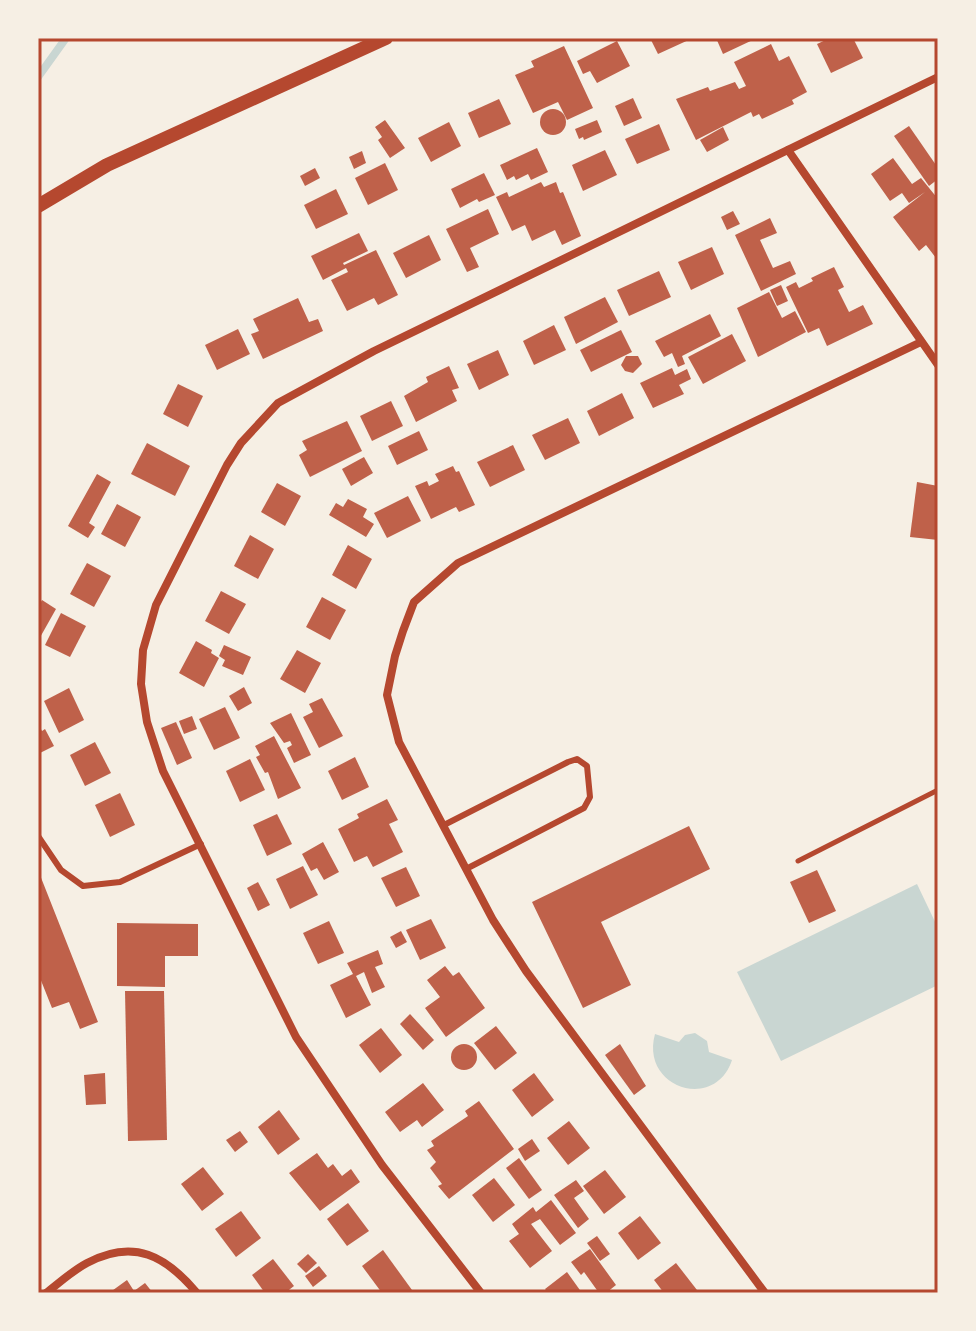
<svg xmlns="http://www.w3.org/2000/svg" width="976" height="1331" viewBox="0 0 976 1331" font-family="Mulish,sans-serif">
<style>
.water{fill:#c9d6d2}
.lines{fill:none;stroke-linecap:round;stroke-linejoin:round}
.stream{stroke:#c9d6d2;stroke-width:8}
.building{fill:#bf614a}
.path{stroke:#b5482f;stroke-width:5}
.service{stroke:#b5482f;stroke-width:6}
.minor{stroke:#b5482f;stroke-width:8}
.tertiary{stroke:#b5482f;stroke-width:14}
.neatline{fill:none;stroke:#b5482f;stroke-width:3}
</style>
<rect width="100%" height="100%" fill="#f6efe4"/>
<g class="water">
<polygon points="917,884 938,928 938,985 781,1061 737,972"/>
<path d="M695 1033 707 1041 709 1052 732 1060C715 1112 640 1088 655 1034L679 1042 685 1035Z"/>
</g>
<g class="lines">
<polyline class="stream" points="38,77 66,38"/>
</g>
<g class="building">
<polygon points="650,38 693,38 658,54"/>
<polygon points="716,38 757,38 723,54"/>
<polygon points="830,38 853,38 863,58 831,73 817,44"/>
<polygon points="617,41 630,66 597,83 590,71 583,74 577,61"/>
<polygon points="771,44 779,61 789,56 807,92 792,100 794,104 762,119 759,114 753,117 751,112 696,140 676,99 708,87 710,91 735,82 739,89 746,86 734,62"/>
<polygon points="564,46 593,108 567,120 558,102 533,113 515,75 534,67 531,61"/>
<polygon points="633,98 642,118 624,126 615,106"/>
<polygon points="499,99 511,124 479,138 468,113"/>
<circle cx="553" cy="122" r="13"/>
<polygon points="385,120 405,148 390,158 378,140 382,137 375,127"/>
<polygon points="597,120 602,132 584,140 583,137 579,139 575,129"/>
<polygon points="449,122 461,146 431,162 418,138"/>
<polygon points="659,124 670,150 637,164 625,139"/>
<polygon points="909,126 938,168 938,179 929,186 894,136"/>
<polygon points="723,127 729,140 707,152 700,140"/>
<polygon points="537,148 548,172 531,180 528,174 516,180 514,176 507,180 500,165"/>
<polygon points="605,150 617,175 583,191 572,165"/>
<polygon points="362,151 366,163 354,169 349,157"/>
<polygon points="893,158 912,184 921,178 938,199 936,258 926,245 919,251 893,217 925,192 909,203 902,193 890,201 871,174"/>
<polygon points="385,163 398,190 368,205 355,178"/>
<polygon points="315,168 320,178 305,186 300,176"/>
<polygon points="484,173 495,195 479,202 477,199 460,208 451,189"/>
<polygon points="541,182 544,187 556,182 560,193 563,192 581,236 562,245 555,230 532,241 525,225 512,231 496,197 507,192 509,197"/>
<polygon points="336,189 348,214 316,229 304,205"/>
<polygon points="488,209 499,234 470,248 479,267 467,272 446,229"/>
<polygon points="733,211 740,224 727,230 721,217"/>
<polygon points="770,218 777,233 760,240 773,268 790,261 796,274 761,291 735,235"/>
<polygon points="359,233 368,251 343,263 344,265 376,250 398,295 378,305 374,298 347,311 331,280 348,272 346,268 323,280 311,256"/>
<polygon points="429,235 441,260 406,278 393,253"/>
<polygon points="712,247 724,274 691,290 678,262"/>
<polygon points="834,267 844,287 838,290 849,312 863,305 873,324 827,346 819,328 808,333 786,287 796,282 799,288 813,281 811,278"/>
<polygon points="659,271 671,297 629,316 617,290"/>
<polygon points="781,285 788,301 777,306 770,290"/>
<polygon points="769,292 782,318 795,311 806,332 758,357 737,308"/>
<polygon points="605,297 618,322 576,344 564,317"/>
<polygon points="298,298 309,322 318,319 323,331 263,359 251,334 259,331 253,319"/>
<polygon points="710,314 721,336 682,356 685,364 678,367 672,353 664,357 655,341"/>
<polygon points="554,325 566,350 534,365 523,341"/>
<polygon points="238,329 250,354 217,370 205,345"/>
<polygon points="621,330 632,352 591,372 580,350"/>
<polygon points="732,334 746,361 703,384 688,357"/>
<polygon points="498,350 509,375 479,390 467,364"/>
<polygon points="626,356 638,356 642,364 633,373 625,371 621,365"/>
<polygon points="449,366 459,388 452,390 457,401 416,422 404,396 428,382 426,377"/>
<polygon points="672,368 675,375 687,369 691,379 679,385 684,394 653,408 640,383"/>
<polygon points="178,384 203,396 188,427 163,414"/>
<polygon points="622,393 634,418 599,436 587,411"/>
<polygon points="391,401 403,426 372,441 360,416"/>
<polygon points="568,418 580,443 545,460 532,435"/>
<polygon points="347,421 362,451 310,477 299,455 307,450 302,441"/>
<polygon points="419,431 428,450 397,465 388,446"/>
<polygon points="147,443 190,466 175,496 131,474"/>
<polygon points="513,445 525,470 490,487 477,462"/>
<polygon points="364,457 373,473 351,486 342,469"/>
<polygon points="453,466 456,472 459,471 475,505 459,512 456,507 431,519 415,486 427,481 429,486 439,481 435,474"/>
<polygon points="97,474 111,482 89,523 95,527 88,538 68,526"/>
<polygon points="917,482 938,486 938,540 910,537"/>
<polygon points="277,483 301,496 285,526 261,512"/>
<polygon points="408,496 421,521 387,538 374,513"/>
<polygon points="348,499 367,509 363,517 374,524 366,537 329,515 336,503 343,507"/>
<polygon points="117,504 141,517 125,547 101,534"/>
<polygon points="250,535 274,549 258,579 234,566"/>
<polygon points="348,545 372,559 356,589 332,575"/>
<polygon points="87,563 111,576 94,607 70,594"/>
<polygon points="221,591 246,604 229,634 205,621"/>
<polygon points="322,597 346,610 330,640 306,627"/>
<polygon points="42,600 56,609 38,641 38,607"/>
<polygon points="61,613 86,626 70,657 45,645"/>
<polygon points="196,641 212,650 211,653 219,658 204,687 179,673"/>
<polygon points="224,645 251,657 243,675 222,666 225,660 219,656"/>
<polygon points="297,650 321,663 305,693 280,679"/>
<polygon points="244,687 252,703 238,711 229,696"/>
<polygon points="69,688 84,720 59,733 44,701"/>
<polygon points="322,698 343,736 319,748 303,717 313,712 309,704"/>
<polygon points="225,707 240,738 214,750 199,719"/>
<polygon points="291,713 311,755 294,763 287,748 292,745 290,741 284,743 270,723"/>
<polygon points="192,716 197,729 184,734 179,721"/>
<polygon points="176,722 192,758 177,765 161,728"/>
<polygon points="38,724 42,731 45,729 54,746 38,754"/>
<polygon points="274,736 301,788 278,799 268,772 265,773 256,757 260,755 255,746"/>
<polygon points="95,742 111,773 85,786 70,755"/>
<polygon points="355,757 369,787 342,800 328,771"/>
<polygon points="250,759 265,790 240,802 226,771"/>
<polygon points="120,793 135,825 110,837 95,805"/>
<polygon points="387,799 398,820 389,824 403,852 373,867 367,856 354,862 338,829 359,818 357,814"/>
<polygon points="277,814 292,844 267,856 253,825"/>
<polygon points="689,826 710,869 601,922 631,985 583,1008 532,902"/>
<polygon points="323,842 339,872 324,880 317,868 311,871 302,854"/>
<polygon points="303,866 318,895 290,909 276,879"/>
<polygon points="406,867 420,896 396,907 381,878"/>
<polygon points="38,870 98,1022 80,1029 69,1002 52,1008 38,973"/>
<polygon points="817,870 836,911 809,923 790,882"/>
<polygon points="258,882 270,905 258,911 247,888"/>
<polygon points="431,919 446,948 420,960 406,930"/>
<polygon points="329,921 344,953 318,964 303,933"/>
<polygon points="117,923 198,924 198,956 165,956 165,987 117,986"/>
<polygon points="401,931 407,942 396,948 390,937"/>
<polygon points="378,950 383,964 375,967 385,987 372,993 364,972 356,976 371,1005 346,1018 330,985 353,974 347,963"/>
<polygon points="445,966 453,976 459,972 485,1008 446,1037 425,1008 440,997 427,980"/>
<polygon points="125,991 164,991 167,1140 128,1141"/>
<polygon points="410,1014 434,1040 423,1050 400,1024"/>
<polygon points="496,1026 517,1053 495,1070 474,1043"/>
<polygon points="381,1028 402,1055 380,1073 359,1045"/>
<circle cx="464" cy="1057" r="13"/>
<polygon points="620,1044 646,1086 634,1095 605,1055"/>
<polygon points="105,1073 106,1104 86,1105 84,1075"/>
<polygon points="534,1073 554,1100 532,1117 512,1090"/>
<polygon points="423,1083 444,1110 422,1127 417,1120 400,1132 385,1112"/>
<polygon points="479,1101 514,1149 449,1199 438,1186 442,1184 430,1168 436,1162 427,1150 434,1146 431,1141 468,1116 465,1111"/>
<polygon points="279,1110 300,1139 278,1155 258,1127"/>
<polygon points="569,1121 590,1148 568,1165 547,1138"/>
<polygon points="240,1131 248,1142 235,1152 226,1140"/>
<polygon points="532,1139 540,1151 525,1161 518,1149"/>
<polygon points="317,1153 328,1168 333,1164 342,1176 351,1169 360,1182 320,1211 289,1173"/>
<polygon points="519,1158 542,1190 529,1199 506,1168"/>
<polygon points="203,1167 224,1194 202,1211 181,1184"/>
<polygon points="605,1170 626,1197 604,1214 583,1186"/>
<polygon points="494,1178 515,1205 493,1222 472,1195"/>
<polygon points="576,1180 584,1191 574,1198 589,1219 578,1228 554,1195"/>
<polygon points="551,1200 576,1233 560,1245 540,1219 531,1224 552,1251 530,1268 509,1241 519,1234 512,1224 533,1207 536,1212"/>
<polygon points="348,1203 369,1231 347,1246 327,1219"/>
<polygon points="241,1211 261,1238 236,1257 215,1229"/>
<polygon points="640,1216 661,1243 638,1260 618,1233"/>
<polygon points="597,1236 610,1254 600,1261 587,1243"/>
<polygon points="590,1249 616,1285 606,1293 599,1293 584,1272 581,1275 571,1262"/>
<polygon points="383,1250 412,1290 408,1293 382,1293 362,1266"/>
<polygon points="308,1254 317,1263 306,1273 297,1264"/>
<polygon points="273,1259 294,1286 285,1293 265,1293 252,1275"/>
<polygon points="676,1263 697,1290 694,1293 664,1293 654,1280"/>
<polygon points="319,1266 327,1276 313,1287 305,1276"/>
<polygon points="567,1272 582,1293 548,1293 545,1289"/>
<polygon points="127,1280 134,1291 145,1283 153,1293 109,1293"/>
</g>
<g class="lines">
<polyline class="path" points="798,861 938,790"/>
<g class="service">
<polyline points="444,825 568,762 577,759 587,766 590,797 584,808 466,869"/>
<polyline points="38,836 61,870 83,886 120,882 201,844"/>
</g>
<g class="minor">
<polyline points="788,150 938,365"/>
<path d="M46 1293C59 1283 72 1271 87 1263 134 1238 166 1256 197 1293"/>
<polyline points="481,1293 382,1165 296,1037 163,771 147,722 141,684 143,650 156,605 227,465 241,443 278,403 374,351 938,77"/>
<polyline points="765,1293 526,971 493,920 399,742 387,695 395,656 403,631 414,602 458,563 921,342"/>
</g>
<polyline class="tertiary" points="38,206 107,165 386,38"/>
</g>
<rect width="976" height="1331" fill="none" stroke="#f6efe4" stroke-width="80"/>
<rect x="40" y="40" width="896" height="1251" class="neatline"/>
</svg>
